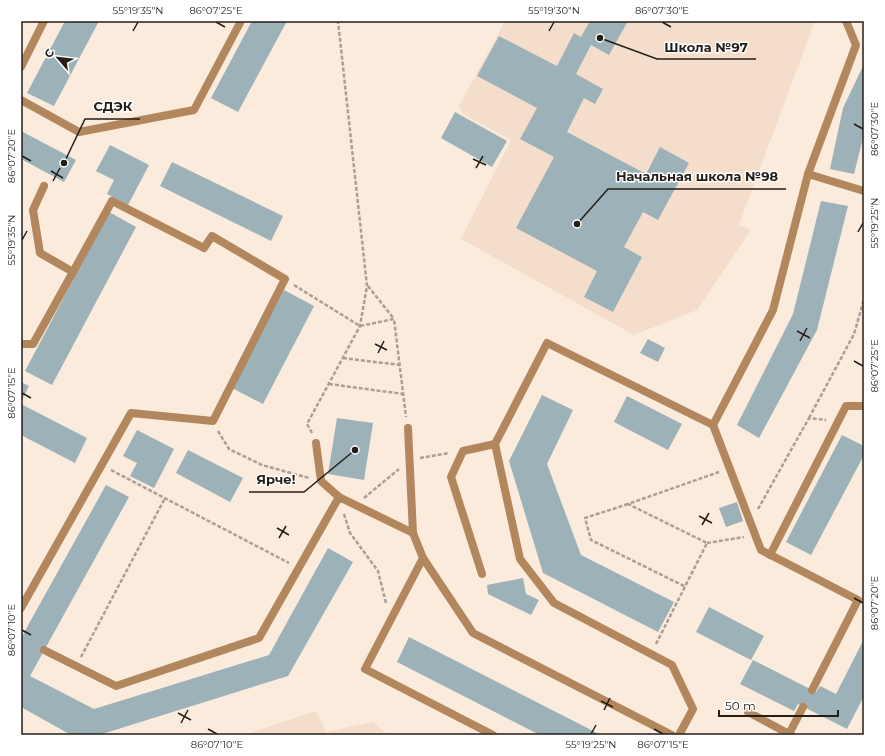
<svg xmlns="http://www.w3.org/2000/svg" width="885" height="756" viewBox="0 0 885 756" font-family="Montserrat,sans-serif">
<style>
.built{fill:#f4decb}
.building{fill:#9cb1b8}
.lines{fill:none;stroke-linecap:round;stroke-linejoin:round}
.path{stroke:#ab9f95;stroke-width:2.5;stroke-dasharray:4 2;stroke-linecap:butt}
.service{stroke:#b2875e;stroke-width:8}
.ticks{fill:none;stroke:#241e19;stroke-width:1.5}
.leader{fill:none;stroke:#241e19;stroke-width:1.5}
.callout-dot{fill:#241e19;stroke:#fff;stroke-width:1.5}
.callout-label{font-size:13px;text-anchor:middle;font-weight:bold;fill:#241e19;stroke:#fff;stroke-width:3;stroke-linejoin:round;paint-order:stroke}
.neatline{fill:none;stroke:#241e19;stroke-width:1.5}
.ticks-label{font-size:10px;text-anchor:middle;fill:#241e19}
</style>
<rect width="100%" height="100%" fill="#faebdd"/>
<g class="built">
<polygon points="504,21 815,21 739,225 751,230 697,310 634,335 461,239 511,140 463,114 459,106 502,27"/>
<polygon points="316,711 326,732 373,722 388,735 244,735"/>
</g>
<g class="building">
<polygon points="65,21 99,21 54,106 27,93"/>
<polygon points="252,21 287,21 238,112 211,98"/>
<polygon points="590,21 628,21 609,55 591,45 576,74 603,89 595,104 584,98 567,132 646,174 660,147 689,163 658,220 643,212 624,247 642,257 613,312 584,297 597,271 516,228 554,157 520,139 537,108 477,76 499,36 557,66 574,33 581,37"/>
<polygon points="864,64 864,134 854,174 830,169 843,108"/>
<polygon points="455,112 507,141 492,167 441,138"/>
<polygon points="21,131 76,160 64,182 21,159"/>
<polygon points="110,145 149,165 128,205 107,194 114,180 96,171"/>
<polygon points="172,162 283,216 271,241 160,186"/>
<polygon points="821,201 848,206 817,330 759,438 737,425 793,314"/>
<polygon points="109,212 136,227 52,385 25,371"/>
<polygon points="284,290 314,306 263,404 232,388"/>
<polygon points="648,339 665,348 658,362 640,353"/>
<polygon points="21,382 29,386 21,402"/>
<polygon points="542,395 573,410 547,464 581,555 674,602 658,632 543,573 509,461"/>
<polygon points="627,396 682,424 668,450 614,422"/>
<polygon points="21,404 87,438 75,463 21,435"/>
<polygon points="337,418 373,423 364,480 328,474"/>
<polygon points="137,430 174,449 154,488 130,476 137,463 123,456"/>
<polygon points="842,435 864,446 864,455 811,555 786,542"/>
<polygon points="188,450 243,478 230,502 176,473"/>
<polygon points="106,485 129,497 30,676 94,709 269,655 328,548 353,562 288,676 99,735 71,735 21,707 21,638"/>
<polygon points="737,502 743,521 726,527 719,508"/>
<polygon points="523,578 526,594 539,600 531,615 488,594 487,585"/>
<polygon points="709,607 764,636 751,660 696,632"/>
<polygon points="409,637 601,735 540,735 397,662"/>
<polygon points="864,639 864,696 847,729 798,704 794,711 740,684 753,660 816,692 820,686 836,694"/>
</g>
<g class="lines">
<g class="path">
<polyline points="294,285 360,326 394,319 406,417"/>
<polyline points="368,286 394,319"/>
<polyline points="343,358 400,365"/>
<polyline points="329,384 403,394"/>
<polyline points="809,418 854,334 864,299"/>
<polyline points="218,431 229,449 262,465 309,478"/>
<polyline points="312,433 307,424 360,326 367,286 338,21"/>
<polyline points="420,458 449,453"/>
<polyline points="111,470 289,563"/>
<polyline points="364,498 399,469"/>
<polyline points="628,504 585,518 591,540 686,587"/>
<polyline points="758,509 809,418 826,420"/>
<polyline points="344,514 350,533 378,571 386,603"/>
<polyline points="707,543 744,537"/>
<polyline points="656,644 707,543 628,504 719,472"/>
<polyline points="81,657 165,498"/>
</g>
<g class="service">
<polyline points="21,67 44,21"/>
<polyline points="21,100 79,132 194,110 241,21"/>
<polyline points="808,174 864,191"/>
<polyline points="21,344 33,344 73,272 40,253 33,210 44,186"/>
<polyline points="713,425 773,310 808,174 856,45 846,21"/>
<polyline points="408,428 413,533"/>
<polyline points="316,443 321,481 339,497"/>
<polyline points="770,555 846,406 864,406"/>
<polyline points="423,558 473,633 672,735"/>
<polyline points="482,574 451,477 463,451 495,444"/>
<polyline points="21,608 131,413 213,421 285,279 212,236 204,248 112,201 73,272"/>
<polyline points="44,650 116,686 259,638 339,497 413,533 423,558 365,669 493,735"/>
<polyline points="748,712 791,735"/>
<polyline points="789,734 803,707"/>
<polyline points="679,735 693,709 672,665 554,603 520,559 495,444 547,343 713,425 761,550 858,600 812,690"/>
</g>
</g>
<path class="ticks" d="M216 22 225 27M662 22 671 27M133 31 138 22M549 31 554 22M854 124 863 129M22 156 31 161M473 159 486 165M476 168 483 156M51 171 63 178M53 181 60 168M858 232 863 223M22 240 27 231M797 331 810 338M800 341 807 328M375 344 387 350M378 353 384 341M854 361 863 366M22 393 31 398M699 516 712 523M702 525 709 513M277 528 289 535M279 538 286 526M854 598 863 603M22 630 31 635M601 701 613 707M604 710 610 698M178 713 191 720M181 723 188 710M208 729 217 734M654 729 663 734M591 734 596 725"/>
<path class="leader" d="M600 38L657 59H756M64 163L85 119H140M577 224L608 189H786M355 450L304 492H249"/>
<g class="callout-dot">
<circle cx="600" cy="38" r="4"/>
<circle cx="64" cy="163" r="4"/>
<circle cx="577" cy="224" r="4"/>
<circle cx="355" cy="450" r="4"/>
</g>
<g class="callout-label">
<text x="706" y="52">Школа №97</text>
<text x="113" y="111">СДЭК</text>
<text x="697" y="181">Начальная школа №98</text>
<text x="276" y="484">Ярче!</text>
</g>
<rect width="885" height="756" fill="none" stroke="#ffffff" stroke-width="44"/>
<g transform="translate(58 58) rotate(298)" stroke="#ffffff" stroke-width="3" paint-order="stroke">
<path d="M0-3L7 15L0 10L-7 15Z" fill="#241e19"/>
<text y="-6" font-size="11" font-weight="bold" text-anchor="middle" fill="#241e19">С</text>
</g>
<path d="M719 710v6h119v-6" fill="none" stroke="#241e19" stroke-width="2"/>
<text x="725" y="710" font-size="12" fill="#241e19" stroke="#ffffff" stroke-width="3" paint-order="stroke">50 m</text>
<rect x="22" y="22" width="841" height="712" class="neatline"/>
<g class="ticks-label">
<text x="138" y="14">55°19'35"N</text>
<text x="216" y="14">86°07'25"E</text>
<text x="554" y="14">55°19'30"N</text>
<text x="662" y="14">86°07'30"E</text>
<text transform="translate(874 129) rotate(-90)" y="4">86°07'30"E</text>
<text transform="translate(11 156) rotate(-90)" y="4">86°07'20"E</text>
<text transform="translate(874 223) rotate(-90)" y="4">55°19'25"N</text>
<text transform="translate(11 240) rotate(-90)" y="4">55°19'35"N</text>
<text transform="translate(874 366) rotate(-90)" y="4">86°07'25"E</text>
<text transform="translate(11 393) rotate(-90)" y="4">86°07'15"E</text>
<text transform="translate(874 603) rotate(-90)" y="4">86°07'20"E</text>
<text transform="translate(11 630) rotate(-90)" y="4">86°07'10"E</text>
<text x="217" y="748">86°07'10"E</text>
<text x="591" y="748">55°19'25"N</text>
<text x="663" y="748">86°07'15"E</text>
</g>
</svg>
